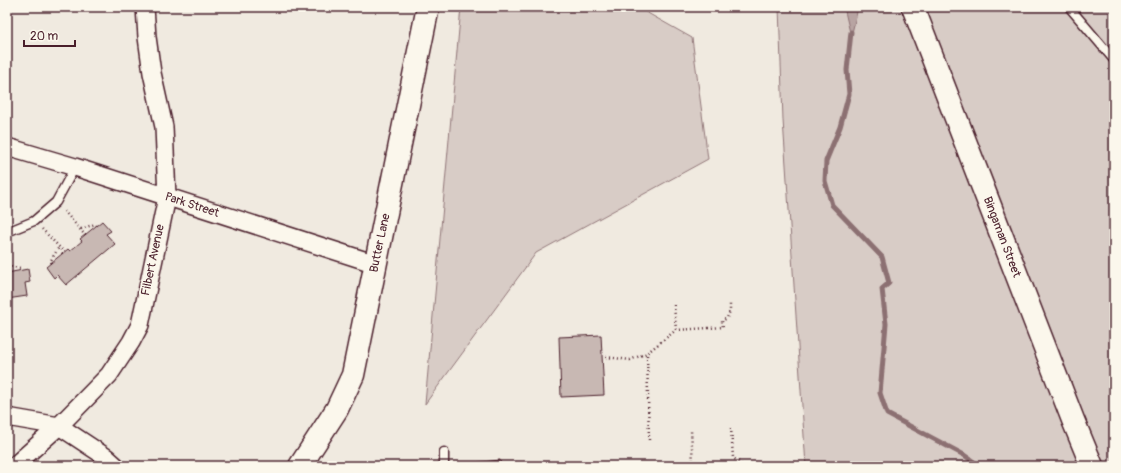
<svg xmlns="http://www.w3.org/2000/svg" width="1121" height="473" viewBox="0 0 1121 473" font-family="Pangolin,sans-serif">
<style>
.green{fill:#d8ccc6;stroke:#917678}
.water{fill:#b8a4a2;stroke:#8c6f72}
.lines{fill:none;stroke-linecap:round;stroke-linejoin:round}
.stream{stroke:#8c6f72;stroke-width:5}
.building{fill:#c8b8b3;stroke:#4a1f2b}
.lane-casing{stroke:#4a1f2b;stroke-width:11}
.street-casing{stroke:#4a1f2b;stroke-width:20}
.secondary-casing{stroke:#4a1f2b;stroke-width:25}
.path{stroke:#4a1f2b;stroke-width:2.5;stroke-dasharray:1 3;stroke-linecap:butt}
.lane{stroke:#fbf7ec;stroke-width:8}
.street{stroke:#fbf7ec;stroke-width:17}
.secondary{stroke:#fbf7ec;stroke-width:22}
.labels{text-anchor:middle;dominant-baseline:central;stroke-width:3.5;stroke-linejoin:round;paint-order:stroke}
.street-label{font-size:12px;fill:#4a1f2b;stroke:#fbf7ec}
</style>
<rect width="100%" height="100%" fill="#f0eae0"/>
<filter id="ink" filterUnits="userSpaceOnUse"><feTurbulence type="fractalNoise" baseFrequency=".025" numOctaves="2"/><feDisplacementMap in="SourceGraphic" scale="8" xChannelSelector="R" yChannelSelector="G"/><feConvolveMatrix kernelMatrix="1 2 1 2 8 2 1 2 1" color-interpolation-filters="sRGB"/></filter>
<g filter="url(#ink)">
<g class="green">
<polygon points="461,7 637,7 692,38 708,159 536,253 425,404"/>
<polygon points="779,7 1114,7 1114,466 806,466 783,120"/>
</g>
<polygon class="water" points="844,7 857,7 857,12 851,37"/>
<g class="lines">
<polyline class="stream" points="851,32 847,70 849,94 840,127 826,161 825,181 832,205 882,257 889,283 882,289 886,324 880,393 887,414 964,455 974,462 975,466"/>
</g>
<g class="building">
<polygon points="102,221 111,231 106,234 115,244 66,285 57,275 54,278 46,267 68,249 70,251 82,241 80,239"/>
<polygon points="28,269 30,282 25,283 27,296 7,299 7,273"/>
<polygon points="601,335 604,395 561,397 559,337"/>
<polygon points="500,460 501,466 465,466 465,464"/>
</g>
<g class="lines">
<g class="lane-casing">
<g id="lane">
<polyline points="1069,7 1114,60"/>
<polyline points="7,232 34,221 56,202 75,167"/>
<polyline points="444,466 444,452"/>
</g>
</g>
<g class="street-casing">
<g id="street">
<polyline points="7,147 75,167 376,264"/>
<polyline points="7,417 59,426 106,457 116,466"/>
<polyline points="14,466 59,426 109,375 131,342 140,325 167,197 164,127 152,73 147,37 145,7"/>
</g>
</g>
<g class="secondary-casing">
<g id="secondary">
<polyline points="913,7 1073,420 1092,466"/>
<polyline points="300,466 337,409 353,375 428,7"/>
</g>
</g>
<g class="path">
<polyline points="64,211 85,235"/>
<polyline points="42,229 64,252"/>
<polyline points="81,229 95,224 96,225"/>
<polyline points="51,263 50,262 59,247"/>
<polyline points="7,266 20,268 21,270"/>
<polyline points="674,305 676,330"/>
<polyline points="606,357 630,360 647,353"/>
<polyline points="731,428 733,458 739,462 742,466"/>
<polyline points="649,440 647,353 676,330 723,327 722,321 727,318 730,311 730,302"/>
<polyline points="693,463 700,466"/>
<polyline points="684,466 693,463 691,430"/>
</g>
<use href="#lane" class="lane"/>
<use href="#street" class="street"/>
<use href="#secondary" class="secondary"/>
</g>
</g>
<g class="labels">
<g class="street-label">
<text transform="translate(192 205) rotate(18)">Park Street</text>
<text transform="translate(1002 237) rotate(69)">Bingaman Street</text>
<text transform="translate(380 243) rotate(-78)">Butter Lane</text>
<text transform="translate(153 260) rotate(-78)">Filbert Avenue</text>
</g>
</g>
<rect width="1121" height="473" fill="none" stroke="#fbf7ec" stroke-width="24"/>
<rect x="12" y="12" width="1097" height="449" fill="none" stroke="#4a1f2b" stroke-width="1.5" filter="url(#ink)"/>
<path d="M24 40v6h51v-6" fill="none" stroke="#4a1f2b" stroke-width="2"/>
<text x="30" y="40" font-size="12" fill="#4a1f2b" stroke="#fbf7ec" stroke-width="3" paint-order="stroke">20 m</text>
</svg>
